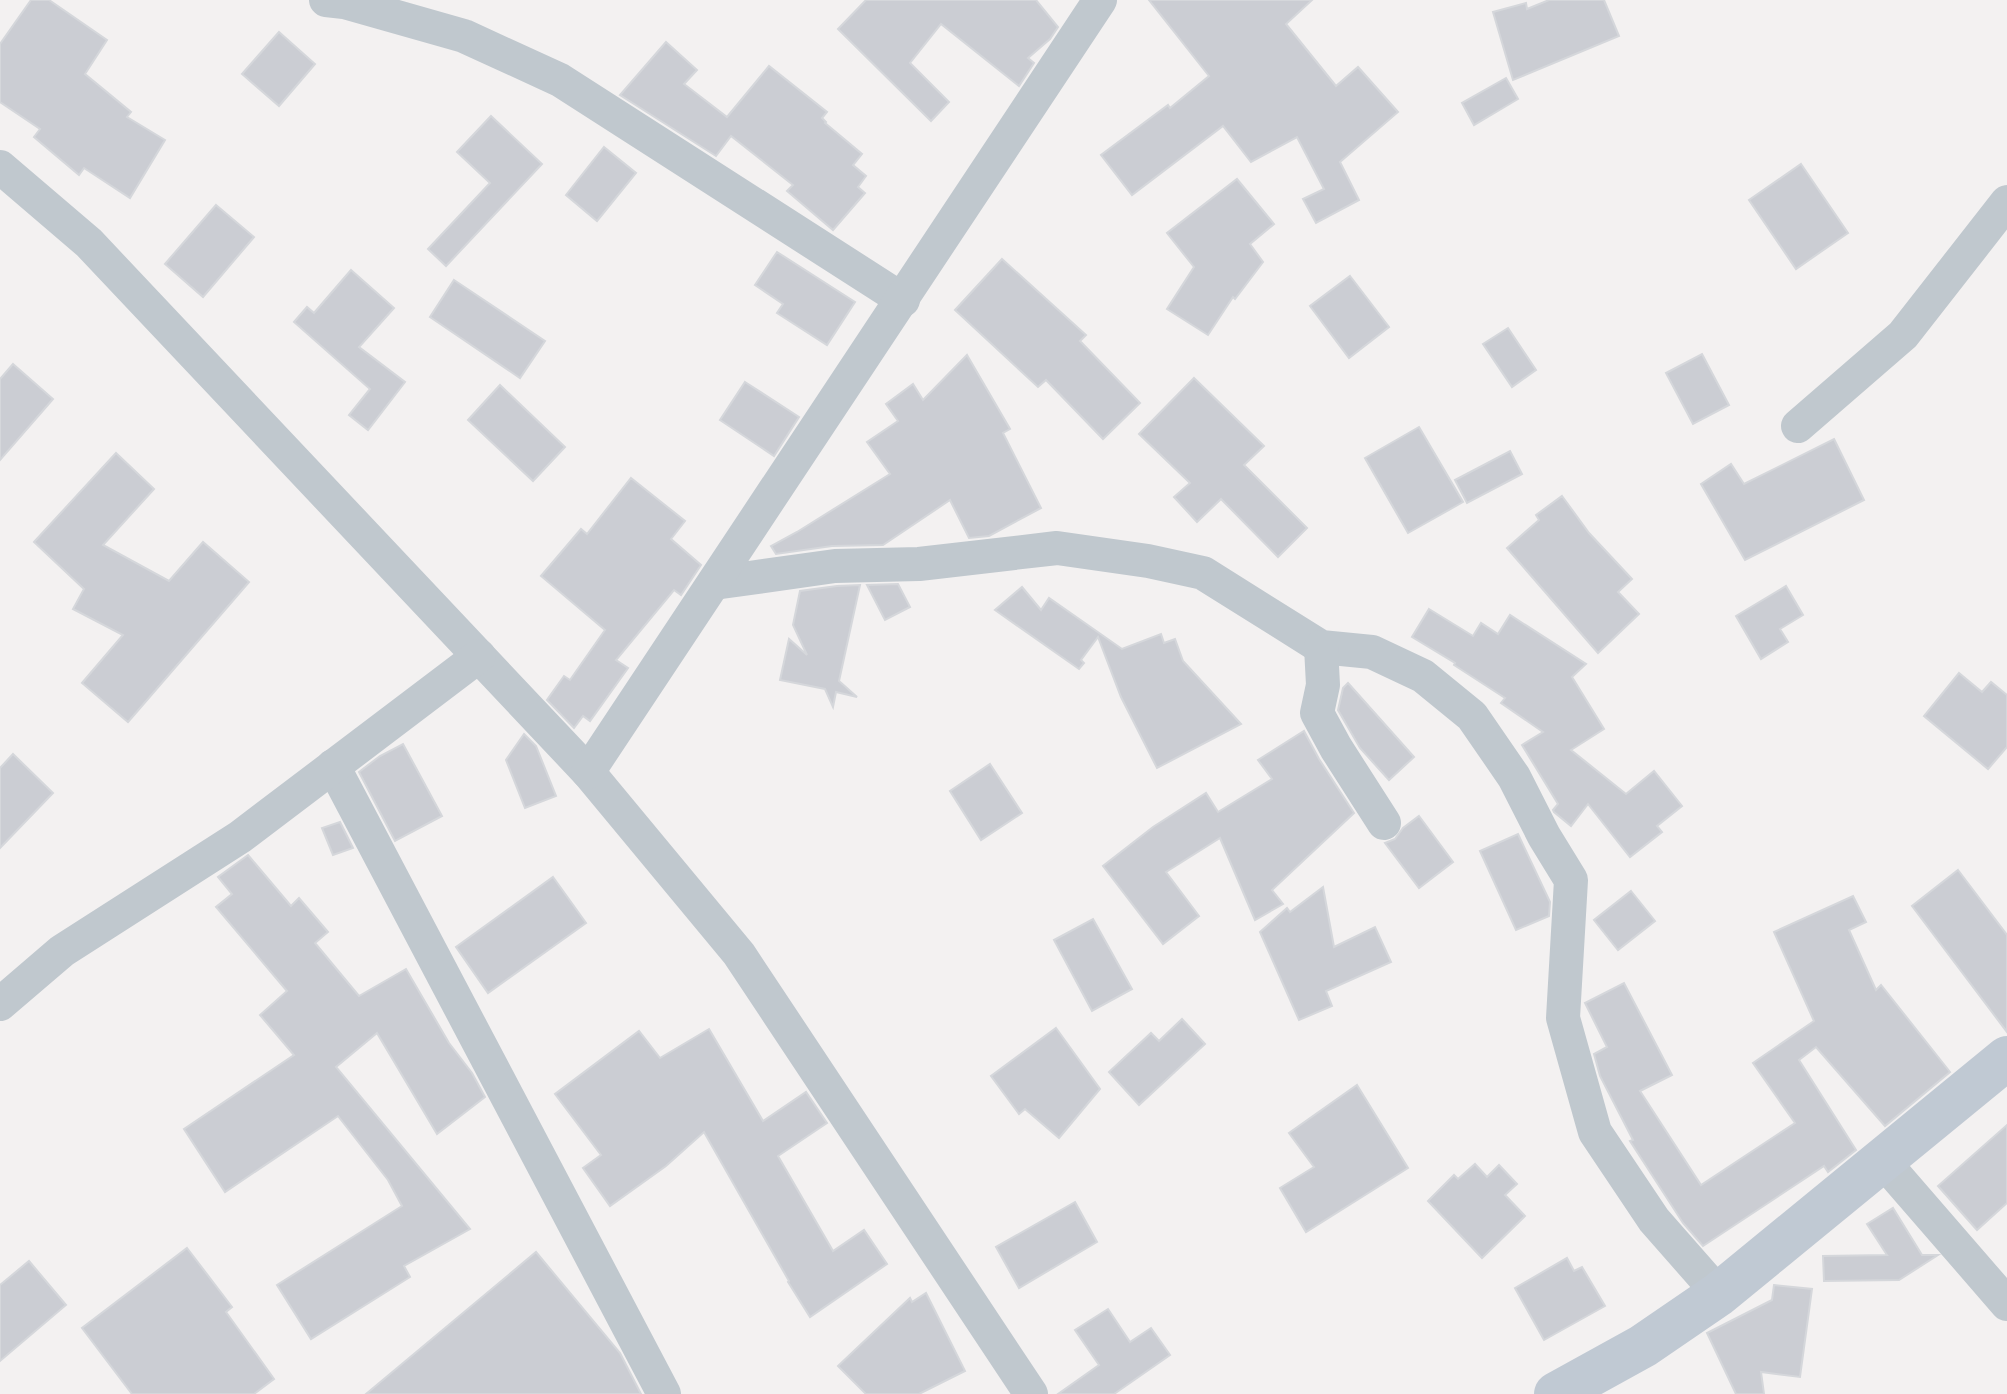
<svg xmlns="http://www.w3.org/2000/svg" width="2007" height="1394" viewBox="0 0 2007 1394" font-family="'Titillium Web',sans-serif">
<style>
.building{fill:#cbcdd3;stroke:#d5d7db;stroke-width:2}
.lines{fill:none;stroke-linecap:round;stroke-linejoin:round}
.street{stroke:#c0c8ce;stroke-width:34}
.secondary{stroke:#c0c9d3;stroke-width:44}
</style>
<rect width="100%" height="100%" fill="#f3f1f1"/>
<g class="building">
<polygon points="31,0 49,0 107,40 85,74 131,112 127,117 165,140 130,198 84,168 79,175 34,137 40,129 0,102 0,44"/>
<polygon points="866,0 1036,0 1058,27 1050,39 1028,58 1034,63 1019,86 941,24 910,63 949,102 931,121 838,29"/>
<polygon points="1149,0 1312,0 1286,24 1336,86 1358,67 1398,112 1340,162 1359,200 1316,223 1303,199 1324,189 1297,137 1251,162 1223,126 1132,195 1101,155 1168,105 1170,108 1209,76"/>
<polygon points="1549,0 1604,0 1619,36 1513,80 1493,12 1526,3 1527,9"/>
<polygon points="279,32 315,64 279,106 242,74"/>
<polygon points="666,42 697,70 684,84 727,117 769,66 827,112 822,118 826,122 825,123 862,154 853,165 866,176 858,187 865,193 833,230 787,191 793,185 731,136 716,156 620,95"/>
<polygon points="1506,78 1518,99 1474,125 1462,103"/>
<polygon points="491,116 542,164 446,266 428,249 490,183 457,152"/>
<polygon points="604,147 636,173 597,221 566,195"/>
<polygon points="1801,164 1848,233 1796,269 1749,200"/>
<polygon points="1237,179 1274,224 1250,244 1263,262 1235,299 1233,297 1208,335 1167,309 1194,267 1167,233"/>
<polygon points="216,205 254,237 203,297 165,264"/>
<polygon points="777,252 855,302 827,345 777,313 783,304 755,285"/>
<polygon points="1002,259 1086,335 1080,341 1140,403 1103,439 1046,380 1038,387 955,310"/>
<polygon points="351,270 394,308 359,347 405,382 368,430 349,415 370,389 294,322 307,307 314,313"/>
<polygon points="1350,276 1389,327 1349,358 1310,306"/>
<polygon points="454,280 545,341 520,378 430,317"/>
<polygon points="1508,328 1536,370 1512,387 1483,344"/>
<polygon points="1702,354 1729,405 1693,424 1666,373"/>
<polygon points="967,355 1010,429 1003,433 1041,508 989,536 969,538 950,500 883,545 832,546 776,554 771,546 797,532 890,474 867,442 898,421 886,404 913,384 923,400"/>
<polygon points="13,364 53,399 0,460 0,379"/>
<polygon points="1194,378 1264,446 1244,465 1307,528 1278,557 1221,499 1197,522 1174,497 1190,483 1139,434"/>
<polygon points="745,382 799,417 774,456 720,420"/>
<polygon points="500,385 565,447 533,481 468,420"/>
<polygon points="1419,427 1463,502 1408,533 1365,458"/>
<polygon points="1834,439 1864,500 1745,560 1701,484 1731,464 1744,484"/>
<polygon points="1510,451 1522,474 1467,503 1455,480"/>
<polygon points="116,453 154,489 103,545 169,581 203,542 249,582 128,722 82,683 123,635 73,609 84,589 34,542"/>
<polygon points="631,478 685,521 671,539 701,565 681,595 674,590 616,660 628,668 590,721 583,716 574,728 547,700 564,676 570,680 605,630 541,576 581,529 587,534"/>
<polygon points="1562,496 1589,533 1632,579 1618,592 1639,614 1598,653 1507,548 1539,520 1536,515"/>
<polygon points="898,584 910,607 885,620 867,585"/>
<polygon points="860,585 839,681 857,697 836,692 833,707 825,689 780,680 789,639 807,655 793,625 800,591 837,586"/>
<polygon points="1786,586 1803,615 1780,629 1788,642 1761,659 1736,616"/>
<polygon points="1022,587 1041,610 1049,598 1122,649 1161,634 1164,643 1175,639 1183,661 1241,724 1157,768 1121,697 1098,637 1081,660 1084,663 1079,669 995,610"/>
<polygon points="1429,609 1473,636 1481,623 1498,634 1510,615 1586,664 1572,677 1604,729 1571,750 1626,794 1654,771 1682,806 1657,826 1662,832 1630,857 1588,804 1571,826 1554,812 1553,810 1558,804 1522,745 1543,732 1501,703 1505,698 1454,665 1455,663 1412,637"/>
<polygon points="1959,673 1982,692 1991,682 2007,695 2007,747 1988,769 1924,716"/>
<polygon points="1348,683 1414,757 1389,780 1360,748 1338,710 1343,688"/>
<polygon points="1304,731 1319,759 1354,813 1272,890 1283,904 1255,920 1220,838 1166,872 1199,916 1163,944 1103,866 1153,827 1206,793 1218,812 1272,779 1258,760"/>
<polygon points="524,734 536,746 556,796 525,808 506,760"/>
<polygon points="403,744 442,816 395,841 359,772 380,756"/>
<polygon points="13,754 53,793 0,848 0,768"/>
<polygon points="990,764 1022,813 981,840 950,791"/>
<polygon points="1419,816 1453,862 1419,888 1385,843 1395,839 1403,828"/>
<polygon points="340,822 353,848 333,855 322,828"/>
<polygon points="1518,834 1550,902 1549,916 1516,930 1480,851"/>
<polygon points="248,855 291,906 299,898 328,932 315,943 359,996 406,969 449,1043 472,1073 485,1097 437,1134 377,1033 336,1067 470,1229 404,1266 410,1277 311,1339 277,1285 402,1206 388,1180 338,1116 225,1192 184,1129 294,1055 260,1015 287,991 216,907 232,894 218,877"/>
<polygon points="1958,870 2007,935 2007,1032 1912,906"/>
<polygon points="553,877 586,923 488,993 456,947"/>
<polygon points="1323,887 1334,947 1375,927 1391,962 1326,991 1332,1006 1299,1020 1260,932 1287,908 1290,912"/>
<polygon points="1631,891 1655,921 1618,950 1594,920"/>
<polygon points="1853,896 1866,922 1849,930 1876,990 1881,985 1950,1072 1885,1126 1816,1047 1799,1060 1856,1150 1828,1172 1824,1166 1703,1246 1683,1223 1630,1141 1633,1140 1600,1076 1594,1054 1607,1047 1585,1003 1624,983 1672,1075 1640,1091 1701,1185 1795,1123 1753,1063 1814,1021 1774,932"/>
<polygon points="1093,919 1132,989 1092,1011 1054,940"/>
<polygon points="1182,1019 1205,1044 1139,1105 1109,1072 1151,1033 1159,1041"/>
<polygon points="1056,1028 1100,1089 1059,1138 1025,1109 1019,1114 991,1076"/>
<polygon points="709,1029 763,1121 806,1092 827,1123 778,1156 833,1251 864,1230 887,1264 810,1317 788,1282 789,1281 704,1132 666,1166 610,1206 583,1168 601,1155 555,1094 639,1031 660,1058"/>
<polygon points="1357,1085 1408,1168 1306,1232 1280,1188 1314,1167 1289,1133"/>
<polygon points="2007,1125 2007,1203 1977,1230 1938,1186"/>
<polygon points="1475,1164 1487,1177 1499,1165 1517,1184 1505,1195 1525,1216 1482,1258 1428,1201 1454,1175 1458,1179"/>
<polygon points="1075,1202 1097,1242 1019,1288 996,1247"/>
<polygon points="1893,1208 1922,1255 1938,1255 1899,1280 1824,1281 1823,1256 1887,1255 1867,1224"/>
<polygon points="187,1248 232,1307 226,1312 274,1379 254,1394 132,1394 82,1328"/>
<polygon points="536,1252 620,1353 641,1394 366,1394"/>
<polygon points="1567,1258 1574,1271 1582,1267 1605,1306 1544,1340 1515,1288"/>
<polygon points="29,1261 66,1305 0,1361 0,1285"/>
<polygon points="1774,1285 1812,1289 1800,1377 1761,1372 1764,1394 1736,1394 1707,1333 1772,1300"/>
<polygon points="926,1293 965,1371 919,1394 866,1394 838,1366 910,1298 912,1302"/>
<polygon points="1108,1309 1130,1342 1151,1328 1170,1355 1114,1394 1058,1394 1099,1365 1075,1330"/>
</g>
<g class="lines">
<g class="street">
<polyline points="326,0 344,2 464,36 560,80 903,300"/>
<polyline points="0,167 89,243 588,772 739,954 1031,1394"/>
<polyline points="1798,426 1903,335 2007,202"/>
<polyline points="714,583 835,566 919,564 1057,548 1148,561 1203,573 1321,647 1372,652 1423,676 1472,716 1514,777 1544,836 1571,880 1563,1018 1595,1132 1654,1220 1719,1294"/>
<polyline points="1321,647 1323,685 1317,713 1336,748 1384,823"/>
<polyline points="333,766 664,1394"/>
<polyline points="588,772 1100,0"/>
<polyline points="0,1004 62,951 240,837 479,656"/>
<polyline points="1883,1161 2007,1304"/>
</g>
<polyline class="secondary" points="1556,1394 1643,1346 1719,1294 2007,1058"/>
</g>
</svg>
